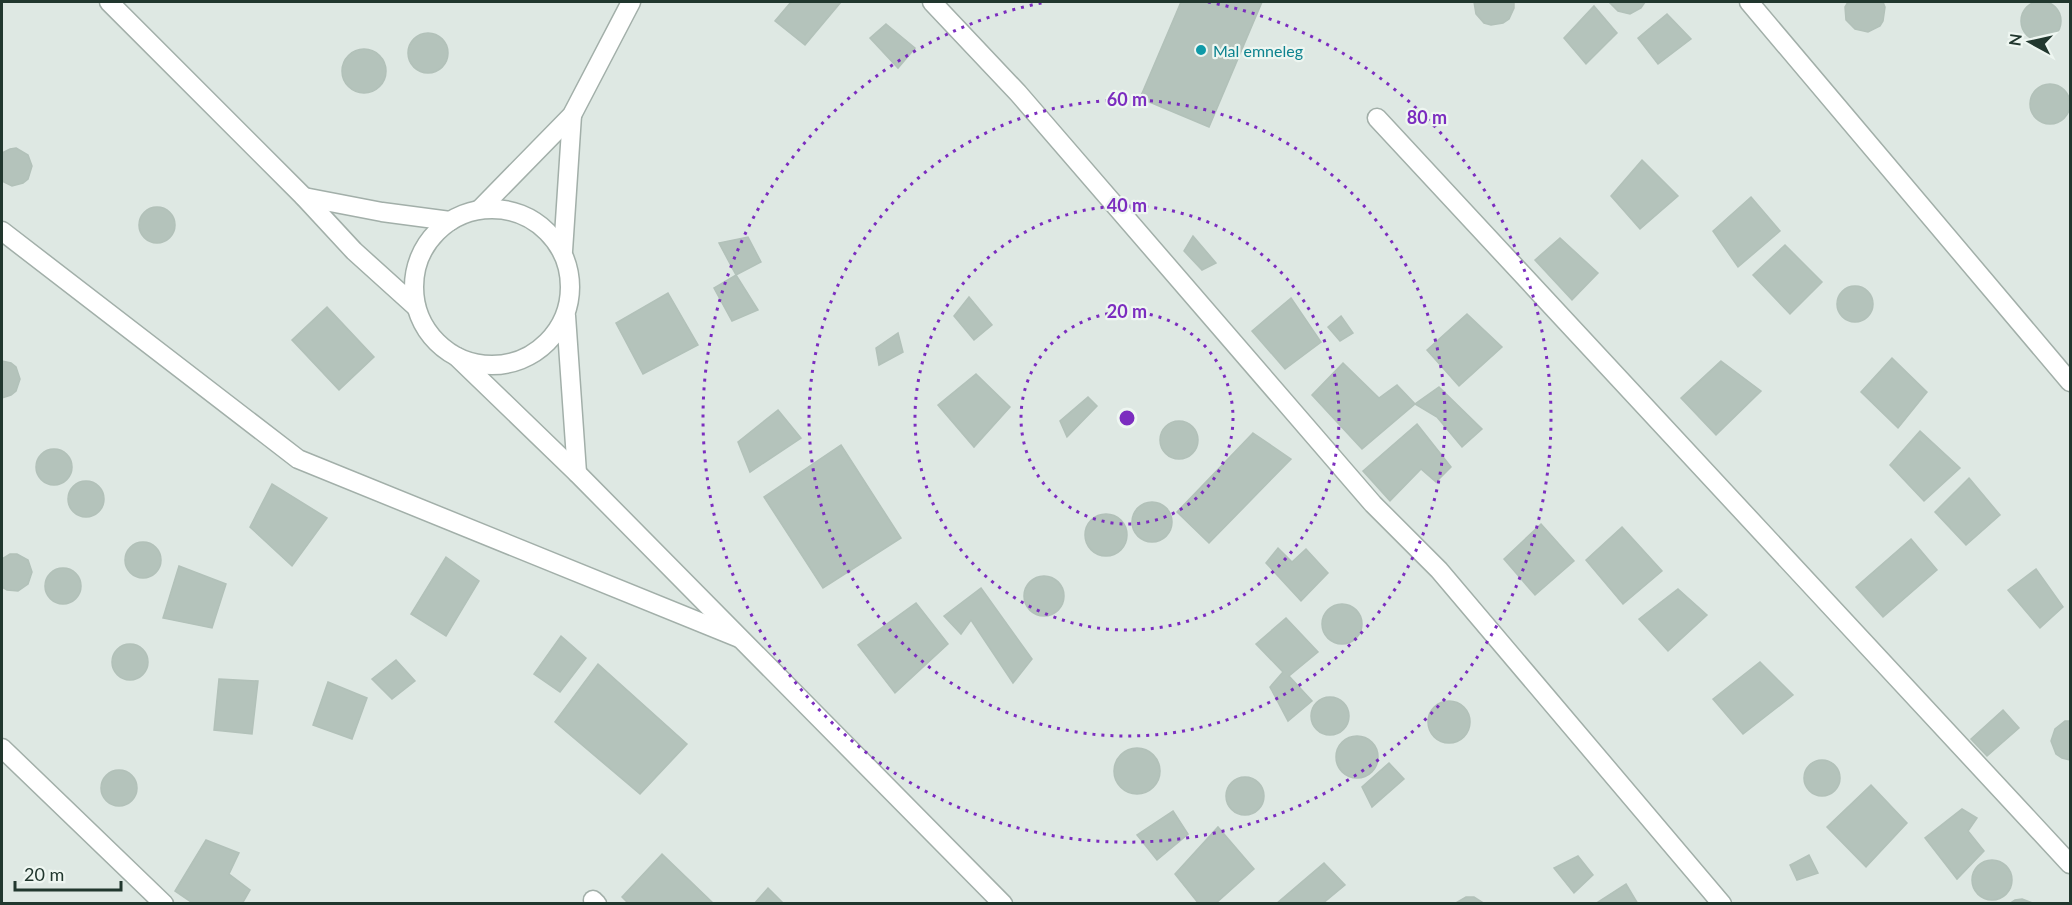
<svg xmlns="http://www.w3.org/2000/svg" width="2072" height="905" viewBox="0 0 2072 905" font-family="Lato,sans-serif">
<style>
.building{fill:#b4c3bb;stroke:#b2c1b9;stroke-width:1.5}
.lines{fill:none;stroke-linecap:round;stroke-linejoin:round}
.minor-casing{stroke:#a2afa9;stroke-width:21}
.tertiary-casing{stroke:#a2afa9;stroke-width:21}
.minor{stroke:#fff;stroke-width:18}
.tertiary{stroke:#fff;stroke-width:18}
.ring{fill:none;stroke:#7b2cbf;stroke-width:3;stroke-dasharray:3 6}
.culture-dot{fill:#0f9aa8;stroke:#eef6f1;stroke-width:2}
.labels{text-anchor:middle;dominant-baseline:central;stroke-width:4.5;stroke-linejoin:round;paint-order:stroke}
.culture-label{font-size:16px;fill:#0d838f;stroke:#eef6f1;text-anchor:start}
.centre{fill:#7b2cbf;stroke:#eef6f1;stroke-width:3}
.ring-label{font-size:18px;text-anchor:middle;font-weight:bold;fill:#7b2cbf;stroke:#eef6f1;stroke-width:4.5;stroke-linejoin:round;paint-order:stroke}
</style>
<rect width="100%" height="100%" fill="#dee8e3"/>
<g class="building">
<circle cx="2041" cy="21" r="20"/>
<polygon points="791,2 841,2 805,45 775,21"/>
<polygon points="1181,2 1262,2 1209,127 1140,98"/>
<polygon points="1474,2 1514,2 1514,8 1509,19 1503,23 1491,25 1484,23 1476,14"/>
<polygon points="1609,2 1645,2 1641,8 1630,14 1618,11"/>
<polygon points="1848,2 1883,2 1885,7 1883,21 1880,26 1868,32 1855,29 1846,20 1845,7"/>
<polygon points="1594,6 1617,33 1586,64 1564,38"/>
<polygon points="1667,14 1691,39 1658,64 1638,38"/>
<polygon points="886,24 915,48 898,68 870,38"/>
<circle cx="428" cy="53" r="20"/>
<circle cx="364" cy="71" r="22"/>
<circle cx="2050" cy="104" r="20"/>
<polygon points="16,148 28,155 32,166 28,179 23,183 12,186 2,181 2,153 10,149"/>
<polygon points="1642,160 1678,196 1640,229 1611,196"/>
<polygon points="1751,197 1780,231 1738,267 1713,231"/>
<circle cx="157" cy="225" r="18"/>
<polygon points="1193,236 1216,263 1202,270 1184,251"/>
<polygon points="748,237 761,262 736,275 719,243"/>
<polygon points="1560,238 1598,273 1572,300 1535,260"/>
<polygon points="1785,245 1822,282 1790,314 1753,275"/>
<polygon points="736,275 758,310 732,321 714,288"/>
<circle cx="1855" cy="304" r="18"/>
<polygon points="668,293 698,345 643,374 616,323"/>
<polygon points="969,297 992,325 974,340 954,316"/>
<polygon points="1291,298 1321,342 1285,369 1252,331"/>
<polygon points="327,307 374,357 339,390 292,340"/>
<polygon points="1467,314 1502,347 1459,386 1427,350"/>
<polygon points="1341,316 1353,333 1340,341 1328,327"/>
<polygon points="898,333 903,352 879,365 876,348"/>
<polygon points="1892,358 1927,392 1898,428 1861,392"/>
<polygon points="2,361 11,363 16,367 20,379 16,391 11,395 2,398"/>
<polygon points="1721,361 1761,391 1716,435 1681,398"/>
<polygon points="1343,363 1379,398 1397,385 1415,404 1362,449 1312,395"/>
<polygon points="976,374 1010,407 974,447 938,405"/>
<polygon points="1439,387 1482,429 1462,447 1437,417 1415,404"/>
<polygon points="1088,397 1097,406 1067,437 1060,421"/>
<polygon points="778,410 801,438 750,472 738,442"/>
<circle cx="1179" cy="440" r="19"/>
<polygon points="1417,424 1451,467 1436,482 1421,469 1390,501 1363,471"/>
<polygon points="1920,431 1960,468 1924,501 1890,465"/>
<polygon points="1253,433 1291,459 1209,543 1177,512"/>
<polygon points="841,445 901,538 823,588 764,497"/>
<circle cx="54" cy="467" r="18"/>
<polygon points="1969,478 2000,515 1966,545 1935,512"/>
<circle cx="86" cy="499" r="18"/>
<polygon points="272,484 327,518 292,566 250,527"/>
<circle cx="1152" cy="522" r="20"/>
<circle cx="1106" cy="535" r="21"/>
<polygon points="1541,524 1574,561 1535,595 1504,559"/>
<polygon points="1622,527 1662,571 1623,604 1586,560"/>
<polygon points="1911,539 1937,570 1883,617 1856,587"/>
<circle cx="143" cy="560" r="18"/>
<polygon points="1278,548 1292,562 1306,549 1328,573 1301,601 1266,563"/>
<polygon points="10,554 17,554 28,560 32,572 28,584 18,591 7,590 2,587 2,559"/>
<polygon points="446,557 479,581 446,636 411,614"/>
<polygon points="179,566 226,584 212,628 163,618"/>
<circle cx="63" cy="586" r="18"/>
<polygon points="2036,569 2063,607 2040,628 2008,590"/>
<circle cx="1044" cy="596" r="20"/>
<polygon points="981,588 1032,659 1013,683 971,620 961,634 944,616"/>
<polygon points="1678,589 1707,615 1668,651 1639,619"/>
<polygon points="916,603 948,644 895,693 858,645"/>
<circle cx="1342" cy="624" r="20"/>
<polygon points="1286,618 1318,652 1289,676 1312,701 1288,721 1270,687 1283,672 1256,644"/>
<polygon points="561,636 586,658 560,692 534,674"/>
<circle cx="130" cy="662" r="18"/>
<polygon points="396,660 415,681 392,699 372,679"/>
<polygon points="1760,662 1793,695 1743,734 1713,699"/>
<polygon points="598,664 687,744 640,794 555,722"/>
<polygon points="219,679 258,681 252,734 214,730"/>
<polygon points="328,682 367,698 352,739 313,725"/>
<circle cx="1330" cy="716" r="19"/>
<circle cx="1449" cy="722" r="21"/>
<polygon points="2003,710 2019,728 1987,756 1971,739"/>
<polygon points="2065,721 2070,721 2070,760 2062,758 2056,754 2051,741 2055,729"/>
<circle cx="1357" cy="757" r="21"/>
<circle cx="1137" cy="771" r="23"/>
<circle cx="1822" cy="778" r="18"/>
<polygon points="1389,763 1404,779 1372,807 1362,787"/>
<circle cx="119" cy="788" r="18"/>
<circle cx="1245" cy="796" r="19"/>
<polygon points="1871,785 1907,823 1866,867 1827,827"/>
<polygon points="1962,809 1977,818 1968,831 1984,851 1957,879 1925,838"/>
<polygon points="1173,811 1188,834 1157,860 1137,835"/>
<polygon points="1218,827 1254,869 1215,904 1199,904 1175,874"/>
<polygon points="206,840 239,853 229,874 250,890 242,904 194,904 175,891"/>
<polygon points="662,854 714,904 629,904 622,897"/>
<polygon points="1809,855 1818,873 1797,880 1790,865"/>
<polygon points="1578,856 1593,875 1574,893 1554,868"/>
<circle cx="1992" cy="880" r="20"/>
<polygon points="1324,863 1345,885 1322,904 1276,904"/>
<polygon points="1626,884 1638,904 1595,904"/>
<polygon points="768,888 784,904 754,904"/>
<polygon points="1466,897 1474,897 1485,904 1454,904"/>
<polygon points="2022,899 2035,904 2009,904 2015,900"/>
</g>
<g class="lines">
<g class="minor-casing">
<g id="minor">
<polyline points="109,2 304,197 354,251 416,307"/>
<polyline points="932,2 1018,93 1373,504 1439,570 1722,904"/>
<polyline points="1749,2 2070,382"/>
<polyline points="1377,118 2070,864"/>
<polyline points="304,197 382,212 450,221"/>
<polyline points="2,231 298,459 739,638"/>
<polyline points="2,748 164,904"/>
<polyline points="593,900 597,904"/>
</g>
</g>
<g class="tertiary-casing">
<g id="tertiary">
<polyline points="480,209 572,115 631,2"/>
<circle cx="492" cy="287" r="78"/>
<polyline points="563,251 572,115"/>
<polyline points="566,316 577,473"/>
<polyline points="457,357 577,473 1003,904"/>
</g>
</g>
<use href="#minor" class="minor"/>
<use href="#tertiary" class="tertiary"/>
</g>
<g class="ring">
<circle cx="1127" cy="418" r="106"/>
<circle cx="1127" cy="418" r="212"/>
<circle cx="1127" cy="418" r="318"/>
<path d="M1208 2A424 424 0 1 1 1046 2"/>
</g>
<circle class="culture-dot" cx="1201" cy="50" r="6"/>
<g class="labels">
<g class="culture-label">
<text x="1213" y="50">Mal emneleg</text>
</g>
</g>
<circle cx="1127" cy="418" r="9" class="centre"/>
<g class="ring-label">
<text x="1127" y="106">60 m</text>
<text x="1427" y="124">80 m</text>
<text x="1127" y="212">40 m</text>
<text x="1127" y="318">20 m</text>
</g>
<rect width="2072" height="905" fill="none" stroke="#21372e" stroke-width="6"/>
<g transform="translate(2030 42) rotate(278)" stroke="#eef6f1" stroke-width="4.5" paint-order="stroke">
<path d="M0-4.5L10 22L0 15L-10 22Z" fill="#21372e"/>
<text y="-9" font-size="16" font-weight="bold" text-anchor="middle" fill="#21372e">N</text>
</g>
<path d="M15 881v9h106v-9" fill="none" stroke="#21372e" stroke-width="3"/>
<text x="24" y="881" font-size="18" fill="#21372e" stroke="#eef6f1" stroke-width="4.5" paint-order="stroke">20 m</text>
</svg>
